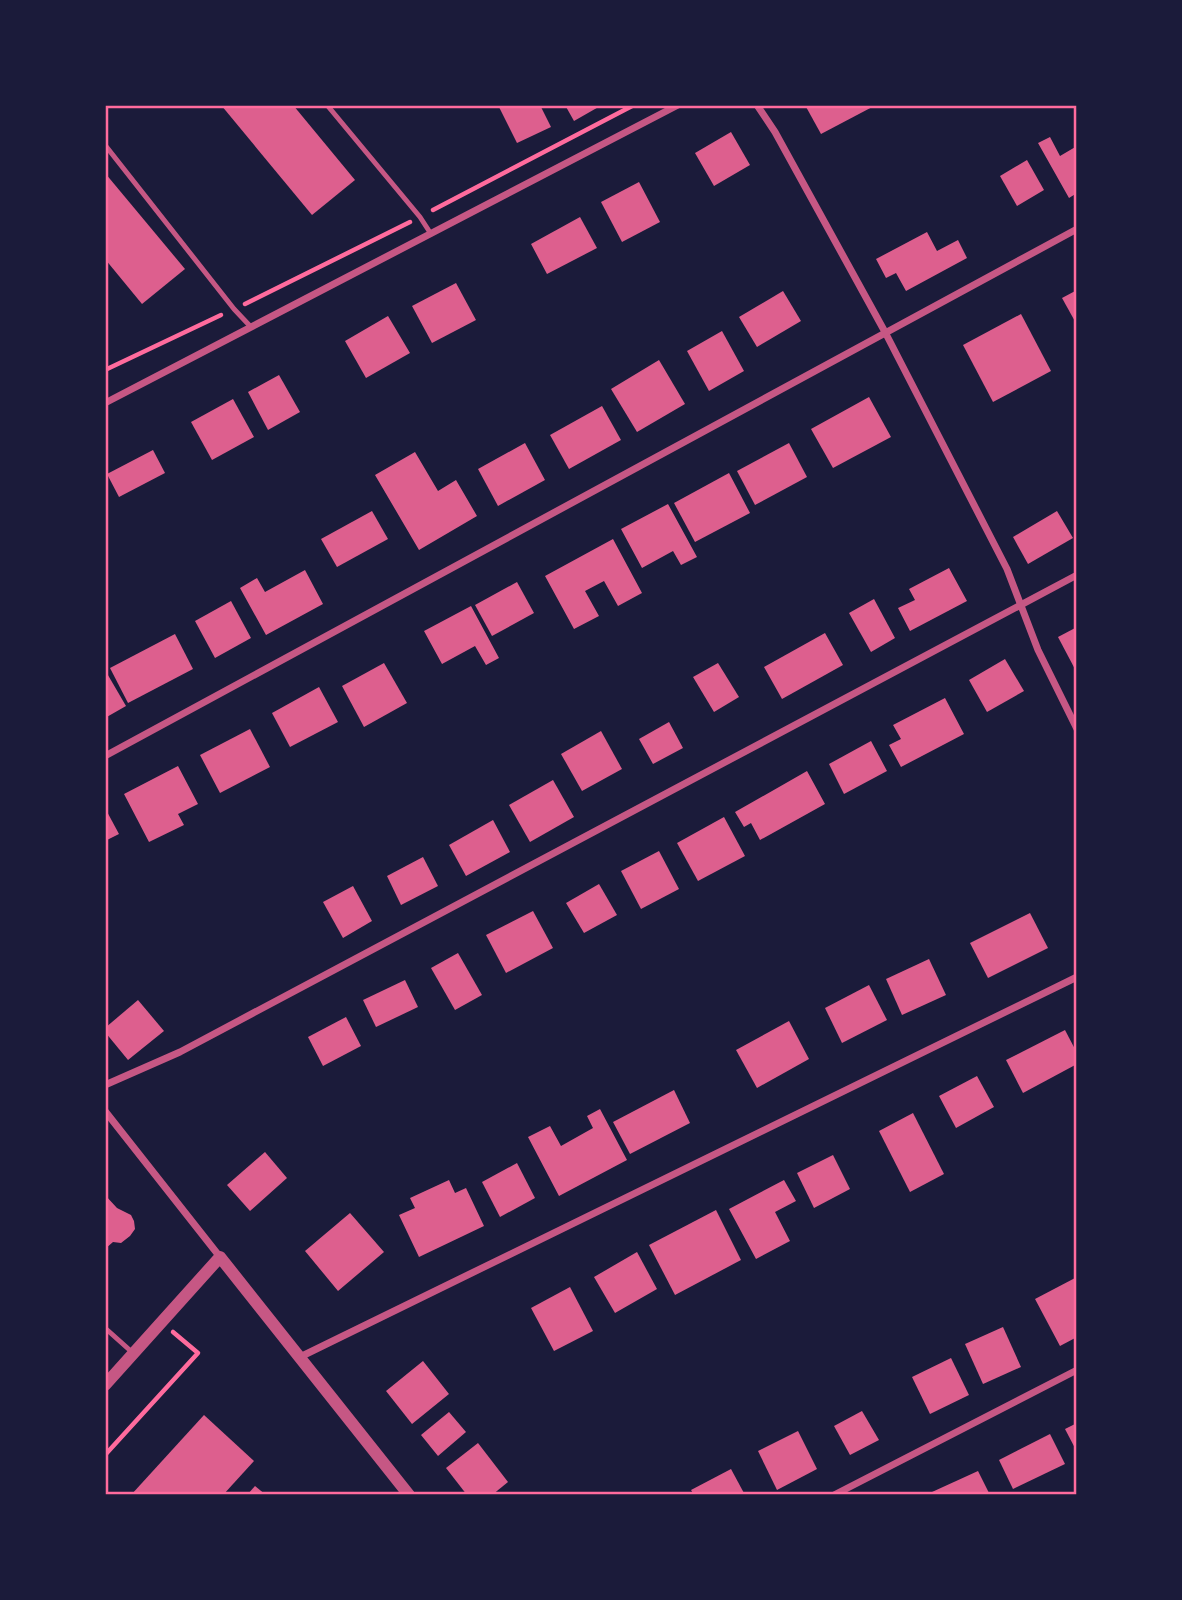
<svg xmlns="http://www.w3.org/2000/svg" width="1182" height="1600" viewBox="0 0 1182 1600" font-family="Overpass,sans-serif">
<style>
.building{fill:#dd5f8e}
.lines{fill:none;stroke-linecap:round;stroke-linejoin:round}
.path{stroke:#ff6b9d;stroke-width:4.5}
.service{stroke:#c65784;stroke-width:5}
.minor{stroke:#c65784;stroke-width:7}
.tertiary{stroke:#c65784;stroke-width:12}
.neatline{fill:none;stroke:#ff6b9d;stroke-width:2.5}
</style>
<rect width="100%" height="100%" fill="#1b1b3a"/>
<g class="building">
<polygon points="221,105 293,105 355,180 312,215"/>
<polygon points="498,105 540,105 551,127 517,143"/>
<polygon points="565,105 602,105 574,121"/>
<polygon points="805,105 876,105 821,134"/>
<polygon points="731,132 750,165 714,186 695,153"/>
<polygon points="1050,137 1060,156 1077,146 1077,193 1069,198 1038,143"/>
<polygon points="1027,160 1044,190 1017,206 1000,176"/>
<polygon points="105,173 185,269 142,304 105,259"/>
<polygon points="639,182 660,222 622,242 601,202"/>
<polygon points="580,217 597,248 547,274 531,244"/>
<polygon points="927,232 937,251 958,240 967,258 906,291 896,273 886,278 876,259"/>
<polygon points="456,283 476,320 432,343 412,306"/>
<polygon points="1077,290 1077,325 1062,298"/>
<polygon points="783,291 801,321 757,347 739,317"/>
<polygon points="1021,314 1051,371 993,402 963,345"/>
<polygon points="388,316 410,353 366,378 345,341"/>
<polygon points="722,331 744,371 709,391 687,351"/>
<polygon points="659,360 685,404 637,432 611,389"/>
<polygon points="279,375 300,412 268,430 248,392"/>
<polygon points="869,397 891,437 833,468 811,429"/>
<polygon points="233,399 254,437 212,460 191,422"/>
<polygon points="602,406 621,440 569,469 550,435"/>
<polygon points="525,443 545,480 498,506 478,469"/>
<polygon points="789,443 807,477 755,505 737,471"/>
<polygon points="153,450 165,473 119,497 107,474"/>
<polygon points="415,452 438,491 456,480 477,516 419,550 375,475"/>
<polygon points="729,473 750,513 695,542 674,503"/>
<polygon points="668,504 697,557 681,565 673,551 642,568 621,529"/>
<polygon points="372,511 388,539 337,567 321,539"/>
<polygon points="1057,511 1073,538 1028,564 1013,537"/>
<polygon points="613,539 642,593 618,606 604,581 585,591 599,616 574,629 545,576"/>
<polygon points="949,568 967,601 910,631 898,608 915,600 909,589"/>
<polygon points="305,570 323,604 266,635 240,588 257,578 265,592"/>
<polygon points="517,582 534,613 492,636 475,605"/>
<polygon points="874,599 895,638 871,652 849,613"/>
<polygon points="231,601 251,638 215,658 195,621"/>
<polygon points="471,606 499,658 486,665 475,646 442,664 424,631"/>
<polygon points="1077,627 1077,673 1058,637"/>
<polygon points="825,633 843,665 782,699 764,667"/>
<polygon points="175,634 193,669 128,703 110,668"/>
<polygon points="1005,659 1024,691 987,712 969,680"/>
<polygon points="384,663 407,703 364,727 342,686"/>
<polygon points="718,663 739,697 714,712 693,677"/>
<polygon points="105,670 126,706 105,718"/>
<polygon points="319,687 338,722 290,747 272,713"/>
<polygon points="945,698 964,734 901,767 889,745 901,739 893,725"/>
<polygon points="669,722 683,748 653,764 639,739"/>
<polygon points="250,729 270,767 220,793 200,755"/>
<polygon points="601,731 622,769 582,791 561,754"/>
<polygon points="871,741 887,771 844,794 829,764"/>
<polygon points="178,766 198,804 178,814 184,825 149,842 124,794"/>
<polygon points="807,771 825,804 760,840 751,823 744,827 735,812"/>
<polygon points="553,780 574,817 530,842 509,805"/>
<polygon points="105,808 119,834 105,841"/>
<polygon points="724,817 745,856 698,881 677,843"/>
<polygon points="493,820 510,852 466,876 449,845"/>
<polygon points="659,851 679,889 641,909 621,871"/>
<polygon points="423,857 438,886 401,905 387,876"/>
<polygon points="599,884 617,915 584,933 566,903"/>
<polygon points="353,886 372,921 343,938 323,902"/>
<polygon points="533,911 553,948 506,973 486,935"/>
<polygon points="1030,913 1048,948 988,978 970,943"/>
<polygon points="458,953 482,995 455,1010 431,968"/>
<polygon points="929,959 946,995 902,1015 886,979"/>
<polygon points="405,980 418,1007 376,1027 363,1000"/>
<polygon points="869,985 887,1020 842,1043 825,1008"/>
<polygon points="138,1000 164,1031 128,1060 105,1032 105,1028"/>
<polygon points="346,1017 361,1046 323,1066 308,1037"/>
<polygon points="789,1021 809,1059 757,1088 736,1050"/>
<polygon points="1065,1030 1077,1053 1077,1064 1023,1093 1006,1060"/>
<polygon points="977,1076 994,1107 956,1128 939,1096"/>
<polygon points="674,1090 690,1123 630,1154 613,1122"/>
<polygon points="600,1109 627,1160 559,1196 528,1137 550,1126 561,1146 593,1128 587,1116"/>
<polygon points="913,1113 944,1174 910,1192 879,1131"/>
<polygon points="265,1152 287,1178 250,1211 227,1185"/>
<polygon points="833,1155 850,1189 814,1208 797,1173"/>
<polygon points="517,1163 535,1198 500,1217 482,1182"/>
<polygon points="449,1180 455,1193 466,1188 484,1226 419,1257 399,1215 415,1208 410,1198"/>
<polygon points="784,1180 796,1201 775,1212 790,1241 756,1259 729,1209"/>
<polygon points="105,1195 117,1208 131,1215 134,1221 135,1229 130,1236 121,1243 113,1242 105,1249"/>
<polygon points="716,1210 741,1260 675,1295 649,1245"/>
<polygon points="350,1213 384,1252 338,1291 305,1251"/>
<polygon points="637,1252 657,1289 615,1313 594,1277"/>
<polygon points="1075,1278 1077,1337 1060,1346 1035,1299"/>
<polygon points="570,1287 593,1331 554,1351 531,1308"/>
<polygon points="1003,1327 1021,1367 983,1384 965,1344"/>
<polygon points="951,1358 969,1395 930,1414 912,1377"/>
<polygon points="423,1361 449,1394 412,1424 386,1391"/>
<polygon points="862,1411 879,1440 850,1455 834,1426"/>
<polygon points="449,1412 466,1432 438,1456 421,1435"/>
<polygon points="204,1415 254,1461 223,1495 131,1495"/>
<polygon points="1077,1423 1077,1452 1065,1429"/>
<polygon points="798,1431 817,1469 777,1490 758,1451"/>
<polygon points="1050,1434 1065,1464 1013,1489 999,1460"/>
<polygon points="478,1443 508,1482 492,1495 467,1495 446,1468"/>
<polygon points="731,1469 745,1495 694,1495 691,1490"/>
<polygon points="978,1471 990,1495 933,1495 932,1492"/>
<polygon points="255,1486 266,1495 247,1495"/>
</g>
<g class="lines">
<g class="path">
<polyline points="433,210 634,105"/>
<polyline points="245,304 410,222"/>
<polyline points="105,370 221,315"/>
<polyline points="105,1455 198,1353 173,1332"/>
</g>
<g class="service">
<polyline points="327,105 420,217 431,234"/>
<polyline points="105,145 234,309 250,326"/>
<polyline points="105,1328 133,1353"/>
</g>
<g class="minor">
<polyline points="757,105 775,132 885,332 1007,569 1038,650 1077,729"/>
<polyline points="105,403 678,105"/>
<polyline points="105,756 1077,229"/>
<polyline points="105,1085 180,1052 1077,575"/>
<polyline points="105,1111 220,1257"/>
<polyline points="300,1357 1077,977"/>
<polyline points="834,1495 1077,1370"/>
</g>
<polyline class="tertiary" points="105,1385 220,1257 409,1495"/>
</g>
<rect width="1182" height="1600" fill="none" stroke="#1b1b3a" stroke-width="214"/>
<rect x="107" y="107" width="968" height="1386" class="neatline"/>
</svg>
